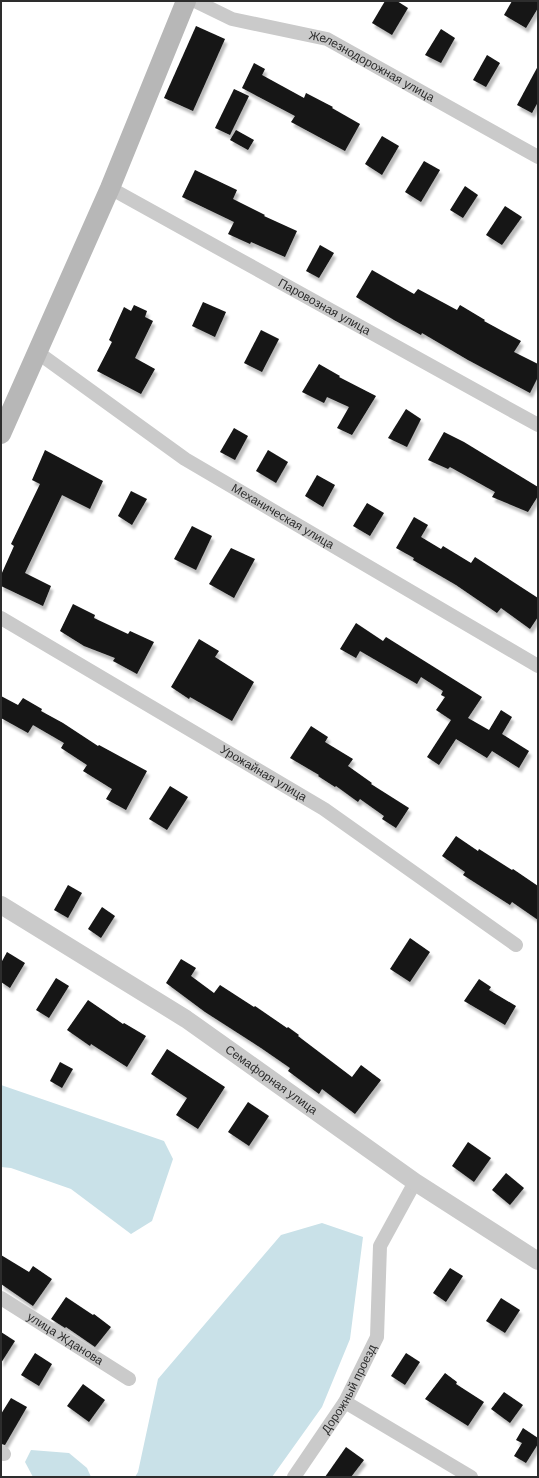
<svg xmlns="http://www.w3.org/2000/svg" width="539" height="1478" viewBox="0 0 539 1478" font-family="Helvetica,sans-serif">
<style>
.water{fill:#c9e1e8}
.building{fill:#141414;filter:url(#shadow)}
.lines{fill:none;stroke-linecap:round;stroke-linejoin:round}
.minor{stroke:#cacaca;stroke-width:14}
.tertiary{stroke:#cacaca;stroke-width:18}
.secondary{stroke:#b7b7b7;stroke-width:20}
.labels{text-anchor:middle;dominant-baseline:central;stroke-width:4;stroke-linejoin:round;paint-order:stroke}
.street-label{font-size:12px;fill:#2d2d2d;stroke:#fff}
</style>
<defs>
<filter id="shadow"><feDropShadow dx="2.5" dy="4.5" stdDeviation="1" flood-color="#0004"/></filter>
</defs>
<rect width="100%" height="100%" fill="#fff"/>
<g class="water">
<polygon points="1,1085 164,1141 173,1159 152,1221 131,1234 71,1189 11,1168 1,1167"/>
<polygon points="322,1223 363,1237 350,1339 322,1407 272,1477 135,1477 138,1472 158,1379 281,1235"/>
<polygon points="31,1450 69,1453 87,1468 91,1477 33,1477 25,1462"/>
</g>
<g class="building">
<polygon points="385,1 397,1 408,8 392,35 372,23"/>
<polygon points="512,1 538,1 538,8 526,28 504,15"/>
<polygon points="196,26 225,39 193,111 164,98"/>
<polygon points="441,29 455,38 441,63 425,55"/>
<polygon points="487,55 500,63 486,87 473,80"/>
<polygon points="254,63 265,69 262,75 304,98 306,93 333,107 332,108 360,124 345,151 291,122 295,116 242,88"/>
<polygon points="538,66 538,102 532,113 517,105"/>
<polygon points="234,89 249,96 230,135 215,128"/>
<polygon points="236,130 254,140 248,150 230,140"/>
<polygon points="382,136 399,146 382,175 365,164"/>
<polygon points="424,161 440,170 421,202 405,192"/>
<polygon points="195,170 237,190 233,199 265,215 264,216 297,231 285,257 251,242 250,244 228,234 234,222 182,197"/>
<polygon points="465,186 478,195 463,218 450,210"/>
<polygon points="505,206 522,217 502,245 486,235"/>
<polygon points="320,245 334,253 319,278 306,271"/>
<polygon points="372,270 414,294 418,289 457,310 460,305 485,320 484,321 521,341 514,352 538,364 538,377 530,393 468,360 422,333 421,335 394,320 356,297"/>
<polygon points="203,302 226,312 215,337 192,326"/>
<polygon points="134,305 147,311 145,317 153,321 135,358 155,369 141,394 97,371 112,342 109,340 124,307 131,311"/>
<polygon points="261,330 279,339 262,372 244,363"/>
<polygon points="319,364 340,376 339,377 376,396 352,435 337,428 349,407 327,397 324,403 302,392"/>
<polygon points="406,409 421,419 407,447 388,438"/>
<polygon points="234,428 248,436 235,460 220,452"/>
<polygon points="444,432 464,442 538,487 538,496 528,512 492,497 495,492 450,467 448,469 428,460"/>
<polygon points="45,450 103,481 90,509 62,495 25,573 51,586 43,606 1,586 1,575 14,546 11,544 40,484 32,480"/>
<polygon points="268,450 288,462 276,483 256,471"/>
<polygon points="317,475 335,485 323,507 305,496"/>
<polygon points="131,491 147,499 132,525 118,516"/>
<polygon points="367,503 384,513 370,536 353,526"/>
<polygon points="414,517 428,525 421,537 441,549 443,546 471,563 475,557 538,598 538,617 530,629 501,608 497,613 456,585 413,560 414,558 396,548"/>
<polygon points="192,526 212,536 196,570 174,559"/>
<polygon points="231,548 255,559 234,598 209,584"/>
<polygon points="73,604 95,615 94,618 128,634 130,631 154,642 137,674 113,661 115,658 84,646 60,631"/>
<polygon points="356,623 383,641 386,637 482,697 468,718 489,730 501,710 512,717 502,734 529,751 519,768 492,751 487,758 456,739 439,765 427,757 451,720 436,710 445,697 441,695 443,691 421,677 417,684 360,651 356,658 340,649"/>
<polygon points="199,639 219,651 215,657 254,682 232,721 190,697 189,699 171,687"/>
<polygon points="1,696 18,705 23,698 42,709 41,711 63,723 98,746 99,745 147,771 126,810 106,799 112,789 83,771 87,765 61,748 64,743 33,725 28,733 1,718"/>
<polygon points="311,726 328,737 325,742 353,759 348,766 372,783 371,784 409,808 396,828 382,819 384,816 360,799 358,802 336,786 335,787 318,776 319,775 290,758"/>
<polygon points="170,786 188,797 167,830 149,819"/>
<polygon points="456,836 478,851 479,849 512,870 513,869 538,886 538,920 512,902 510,905 463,875 465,872 442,856"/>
<polygon points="68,885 82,893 68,918 54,910"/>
<polygon points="102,907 115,916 101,938 88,929"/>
<polygon points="410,938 430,952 410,982 390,969"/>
<polygon points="7,952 25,963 10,988 1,982 1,963"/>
<polygon points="181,959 196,968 191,976 214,993 220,985 254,1007 255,1006 287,1028 288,1027 299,1035 298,1036 352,1077 361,1065 381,1080 355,1114 322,1089 319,1094 288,1071 290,1068 261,1048 205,1012 166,983"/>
<polygon points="56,978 69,986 49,1018 36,1010"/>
<polygon points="479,979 491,987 489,990 516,1006 505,1025 464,1001"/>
<polygon points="88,1000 123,1024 124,1023 146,1036 127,1067 91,1044 90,1046 67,1030"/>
<polygon points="167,1049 225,1087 198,1129 176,1115 187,1098 151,1074"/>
<polygon points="60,1062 73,1069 62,1088 50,1081"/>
<polygon points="248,1102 269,1116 249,1146 228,1132"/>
<polygon points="468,1142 491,1158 474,1182 452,1166"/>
<polygon points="506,1173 524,1188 510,1205 492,1190"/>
<polygon points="1,1255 29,1272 33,1266 52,1279 33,1306 1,1284"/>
<polygon points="450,1268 463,1276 446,1302 433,1293"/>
<polygon points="66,1297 93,1315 94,1314 111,1327 95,1347 66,1327 65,1328 51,1319"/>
<polygon points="501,1298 520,1310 505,1333 486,1321"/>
<polygon points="1,1332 15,1341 1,1363"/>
<polygon points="35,1353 52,1364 39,1386 21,1375"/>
<polygon points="406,1353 420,1362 405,1385 391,1376"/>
<polygon points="445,1373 457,1382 456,1384 484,1402 468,1426 425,1399"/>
<polygon points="83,1384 105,1400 89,1422 67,1406"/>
<polygon points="504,1392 523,1405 510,1423 491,1409"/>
<polygon points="11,1398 27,1407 5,1445 1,1444 1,1414"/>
<polygon points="523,1428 538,1438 538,1444 526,1463 514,1456 522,1443 516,1440"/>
<polygon points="346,1447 364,1460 351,1477 325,1477"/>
</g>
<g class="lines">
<g class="minor">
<path id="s1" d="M195 1 232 19 327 39 538 157"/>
<path id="s2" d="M110 188 538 425"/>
<path id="s3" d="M37 352 185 459 538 666"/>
<path id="s4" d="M1 618 324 809 516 945"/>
<path id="s5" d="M1 1298 129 1379"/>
<polyline points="345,1402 471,1477"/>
<polyline points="1,1452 4,1454"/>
<path id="s6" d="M294 1477 345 1402 377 1337 380 1246 415 1182"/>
</g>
<path class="tertiary" id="s7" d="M1 905 186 1019 415 1182 538 1261"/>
<polyline class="secondary" points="1,434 110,188 186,1"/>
</g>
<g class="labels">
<g class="street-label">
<text stroke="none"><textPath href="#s1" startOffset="190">Железнодорожная улица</textPath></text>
<text stroke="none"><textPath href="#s2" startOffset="245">Паровозная улица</textPath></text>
<text stroke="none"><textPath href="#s3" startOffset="296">Механическая улица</textPath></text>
<text stroke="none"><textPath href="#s4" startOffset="305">Урожайная улица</textPath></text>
<text stroke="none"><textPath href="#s7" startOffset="322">Семафорная улица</textPath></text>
<text stroke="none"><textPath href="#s5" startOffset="76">улица Жданова</textPath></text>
<text stroke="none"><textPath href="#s6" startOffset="104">Дорожный проезд</textPath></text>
</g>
</g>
<rect width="539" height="1478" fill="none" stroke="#2d2d2d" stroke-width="4"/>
</svg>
